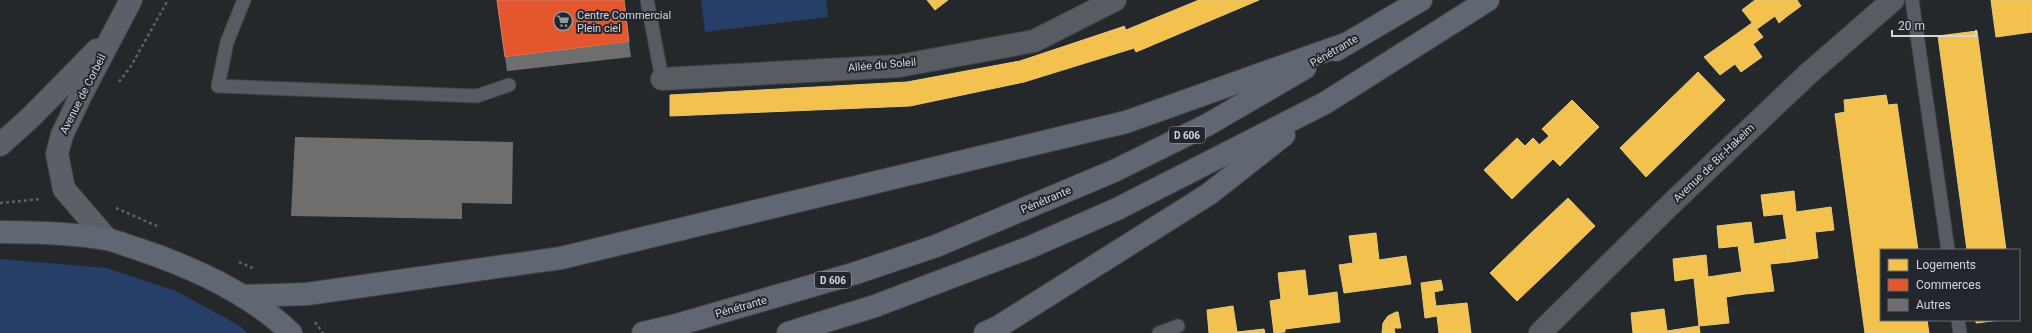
<svg xmlns="http://www.w3.org/2000/svg" width="2032" height="333" viewBox="0 0 2032 333" font-family="Roboto,sans-serif">
<style>
.green{fill:#263f69}
.homes{fill:#f2c14e;stroke:#e9c778}
.shops{fill:#e4572e;stroke:#df7d62}
.building{fill:#6f6e6f}
.lines{fill:none;stroke-linecap:round;stroke-linejoin:round}
.service-casing{stroke:#424446;stroke-width:15}
.minor-casing{stroke:#424446;stroke-width:24}
.secondary-casing{stroke:#424446;stroke-width:24}
.primary-casing{stroke:#424446;stroke-width:24}
.path{stroke:#5e6166;stroke-width:2.5;stroke-dasharray:3 3;stroke-linecap:butt}
.service{stroke:#575b62;stroke-width:13}
.minor{stroke:#575b62;stroke-width:22}
.secondary{stroke:#5a5f68;stroke-width:22}
.primary{stroke:#606772;stroke-width:22}
.labels{text-anchor:middle;dominant-baseline:central;stroke-width:4;stroke-linejoin:round;paint-order:stroke}
.shield{fill:#23272d;stroke:#9ea2a6;stroke-width:1}
.shield-label{font-size:10px;font-weight:bold;fill:#d3d6da}
.poi-label{font-size:11px;fill:#d3d6da;stroke:#23272d;text-anchor:start}
.street-label{font-size:11px;fill:#d3d6da;stroke:#23272d}
</style>
<rect width="100%" height="100%" fill="#25282b"/>
<g class="green">
<polygon points="701,0 826,0 828,17 705,32"/>
<polygon points="0,259 106,268 176,291 240,326 247,333 0,333"/>
</g>
<g class="homes">
<polygon points="927,0 948,0 935,10"/>
<polygon points="1199,0 1259,0 1136,52 1134,48 1131,49 1122,27 1124,26 1126,30"/>
<polygon points="1755,0 1797,0 1801,6 1786,17 1782,11 1757,29 1742,10"/>
<polygon points="1991,0 2032,0 2032,32 1996,37"/>
<polygon points="1782,11 1786,17 1779,23 1775,16"/>
<polygon points="1752,23 1763,37 1753,44 1762,57 1741,72 1735,64 1720,75 1704,57"/>
<polygon points="1122,27 1131,49 1024,82 910,106 670,116 670,95 907,82 1020,61"/>
<polygon points="1977,31 2006,250 1967,250 1938,36"/>
<polygon points="1698,72 1725,100 1686,138 1659,110"/>
<polygon points="1886,95 1888,105 1897,104 1918,250 1881,250 1881,320 1927,320 1929,333 1865,333 1835,114 1845,112 1844,100"/>
<polygon points="1572,100 1599,127 1560,166 1539,145 1549,136 1542,129"/>
<polygon points="1659,110 1686,138 1646,177 1620,148"/>
<polygon points="1517,138 1525,146 1533,138 1553,159 1512,199 1484,170"/>
<polygon points="1794,191 1796,212 1831,207 1834,230 1815,232 1818,258 1790,262 1783,214 1764,216 1761,195"/>
<polygon points="1568,198 1595,226 1557,263 1529,235"/>
<polygon points="1751,222 1754,244 1787,239 1790,262 1770,264 1774,291 1745,294 1738,246 1719,248 1717,226"/>
<polygon points="1376,233 1379,260 1406,256 1411,284 1344,293 1339,265 1353,263 1349,236"/>
<polygon points="1529,235 1557,263 1517,301 1490,273"/>
<polygon points="1706,255 1708,277 1741,272 1745,294 1726,297 1729,323 1699,326 1694,278 1675,281 1673,259"/>
<polygon points="1305,270 1308,296 1337,292 1340,322 1285,329 1285,332 1274,333 1270,301 1281,299 1278,273"/>
<polygon points="1441,280 1443,290 1434,292 1436,306 1467,303 1471,333 1439,333 1437,316 1425,318 1421,283"/>
<polygon points="1233,306 1237,332 1264,329 1265,333 1209,333 1207,310"/>
<polygon points="1664,309 1667,331 1699,326 1700,333 1633,333 1631,313"/>
<polygon points="1396,312 1398,312 1401,328 1394,328 1395,333 1382,333 1383,323 1388,316"/>
<polygon points="1976,320 2001,320 1976,323"/>
</g>
<polygon class="shops" points="497,0 624,0 629,42 505,57"/>
<g class="building">
<polygon points="629,42 631,57 507,71 505,57"/>
<polygon points="295,137 513,142 512,204 462,203 462,219 291,216"/>
</g>
<g class="lines">
<g class="service-casing">
<g id="service">
<polyline points="244,0 227,42 218,86 477,96 509,85"/>
<polyline points="647,0 662,79"/>
<polyline points="1912,0 1948,250"/>
<polyline points="1958,320 1960,333"/>
<polyline points="1159,333 1178,326"/>
</g>
</g>
<g class="minor-casing">
<g id="minor">
<polyline points="662,79 899,66 1034,41 1115,0"/>
<polyline points="1540,333 1672,203 1808,74 1893,0"/>
</g>
</g>
<g class="secondary-casing">
<g id="secondary">
<polyline points="0,145 31,117 97,50"/>
<polyline points="107,239 64,189 57,154 62,135 81,95 131,0"/>
</g>
</g>
<g class="primary-casing">
<g id="primary">
<polyline points="1336,50 1421,0"/>
<path d="M0 232C35 232 72 233 106 239 117 241 128 246 138 249 192 267 250 293 291 333"/>
<polyline points="242,296 307,294 561,258 1126,122 1348,43"/>
<polyline points="643,333 673,326 856,273 936,246 1114,171 1207,125 1305,68"/>
<polyline points="788,333 875,306 1028,248 1117,209 1325,103 1488,0"/>
<polyline points="985,333 998,327 1209,194 1284,135"/>
</g>
</g>
<g class="path">
<polyline points="119,82 131,66 168,0"/>
<polyline points="0,203 41,199"/>
<polyline points="116,208 159,227"/>
<polyline points="239,262 255,269"/>
<polyline points="315,322 323,333"/>
</g>
<use href="#service" class="service"/>
<use href="#minor" class="minor"/>
<use href="#secondary" class="secondary"/>
<use href="#primary" class="primary"/>
</g>
<defs>
<g id="supermarket-ring" transform="scale(1)"><circle r="9.5" fill="#23272d" stroke="#96999d" stroke-width="1.5"/><path d="M-6-5.5h2.5l.6 2H6L4.5 2H-2.5L-4.4-4H-6ZM-1.5 3.2a1.3 1.3 0 1 0 .1 0ZM3 3.2a1.3 1.3 0 1 0 .1 0Z" fill="#96999d"/></g>
</defs>
<g fill-rule="evenodd">
<use href="#supermarket-ring" x="563" y="21"/>
</g>
<g class="labels">
<g class="shield">
<rect x="1169" y="127" width="36" height="16" rx="3"/>
<rect x="815" y="272" width="36" height="16" rx="3"/>
</g>
<g class="shield-label">
<text x="1187" y="135">D 606</text>
<text x="833" y="280">D 606</text>
</g>
<g class="poi-label">
<text x="577" y="15">Centre Commercial<tspan x="577" dy="13">Plein ciel</tspan></text>
</g>
<g class="street-label">
<text transform="translate(1334 51) rotate(-30)">Pénétrante</text>
<text transform="translate(882 65) rotate(-5)">Allée du Soleil</text>
<text transform="translate(83 94) rotate(-63)">Avenue de Corbeil</text>
<text transform="translate(1714 163) rotate(-44)">Avenue de Bir-Hakeim</text>
<text transform="translate(1046 200) rotate(-23)">Pénétrante</text>
<text transform="translate(741 307) rotate(-16)">Pénétrante</text>
</g>
</g>
<rect x="1880" y="249" width="140" height="72" fill="#23272d" stroke="#696d72"/>
<rect x="1888" y="259" width="20" height="12" fill="#f2c14e" stroke="#696d72"/>
<text x="1916" y="269" font-size="12" fill="#d3d6da">Logements</text>
<rect x="1888" y="279" width="20" height="12" fill="#e4572e" stroke="#696d72"/>
<text x="1916" y="289" font-size="12" fill="#d3d6da">Commerces</text>
<rect x="1888" y="299" width="20" height="12" fill="#6f6e6f" stroke="#696d72"/>
<text x="1916" y="309" font-size="12" fill="#d3d6da">Autres</text>
<path d="M1892 30v6h84v-6" fill="none" stroke="#d3d6da" stroke-width="2"/>
<text x="1898" y="30" font-size="12" fill="#d3d6da" stroke="#23272d" stroke-width="3" paint-order="stroke">20 m</text>
</svg>
